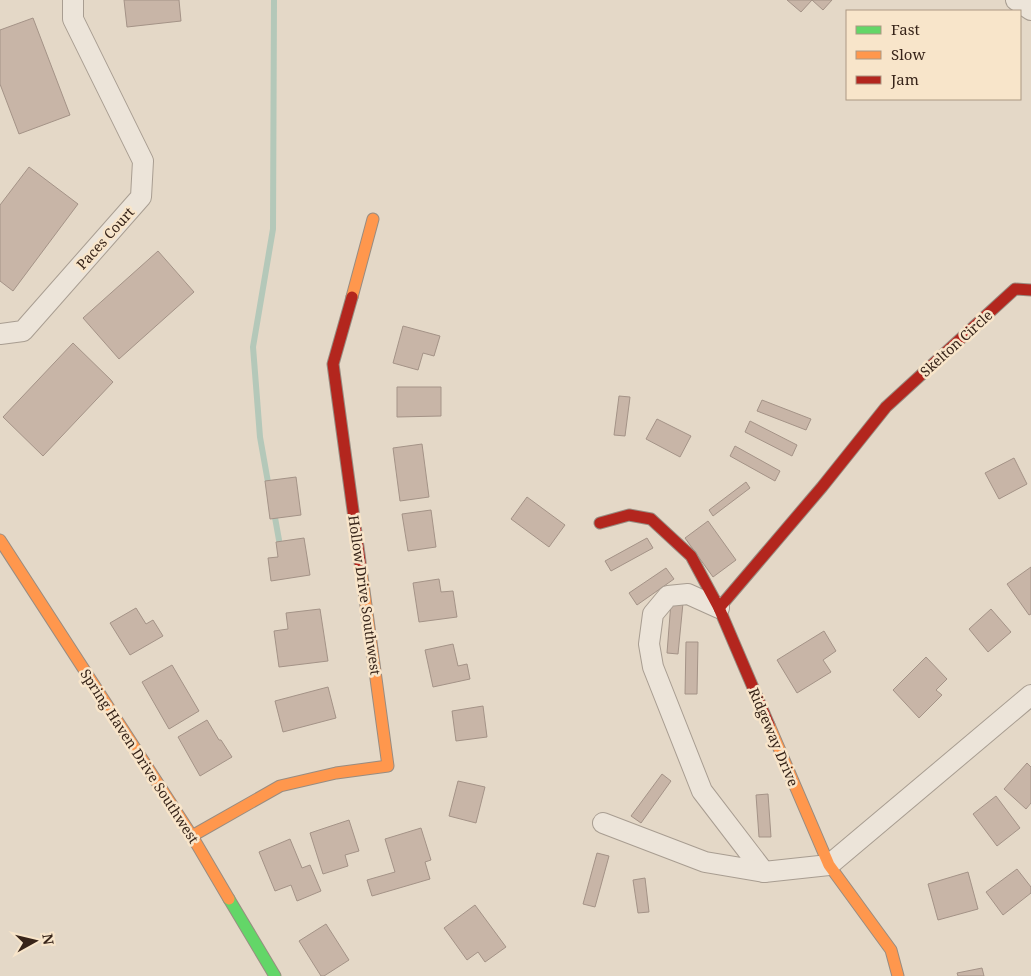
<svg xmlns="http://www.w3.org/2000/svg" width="1031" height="976" viewBox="0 0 1031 976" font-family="'Noto Serif',serif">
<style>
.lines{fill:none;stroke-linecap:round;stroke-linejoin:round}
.stream{stroke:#b4c8b9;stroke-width:6}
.building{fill:#c8b5a7;stroke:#a49387}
.street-casing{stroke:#a89d91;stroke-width:22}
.fast-casing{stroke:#988c81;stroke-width:13}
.slow-casing{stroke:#988c81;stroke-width:13}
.jam-casing{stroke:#988c81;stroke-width:13}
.street{stroke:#ece4d9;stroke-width:20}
.fast{stroke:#63d668;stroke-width:11}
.slow{stroke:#ff974d;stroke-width:11}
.jam{stroke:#b3261e;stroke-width:11}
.labels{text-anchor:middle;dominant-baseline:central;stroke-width:5;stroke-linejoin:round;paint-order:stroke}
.street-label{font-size:14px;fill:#372419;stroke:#f8e5ca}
</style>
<rect width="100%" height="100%" fill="#e4d8c7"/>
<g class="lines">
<g class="stream">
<polyline points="269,488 260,437 253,347 273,229 274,0"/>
<polyline points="274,512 279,540"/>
</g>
</g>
<g class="building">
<polygon points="124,0 179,0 181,21 127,27"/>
<polygon points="787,0 832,0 823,10 812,0 801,12"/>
<polygon points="33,18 70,115 19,134 0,84 0,30"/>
<polygon points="29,167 78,204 13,291 0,281 0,205"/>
<polygon points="158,251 194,292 119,359 83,318"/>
<polygon points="403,326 440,336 434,356 423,353 418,370 393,363"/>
<polygon points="73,343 113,382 43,456 3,417"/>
<polygon points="397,387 441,387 441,416 397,417"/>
<polygon points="619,396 630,397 625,436 614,435"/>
<polygon points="762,400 811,419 806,430 757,411"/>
<polygon points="657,419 691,436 680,457 646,439"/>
<polygon points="750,421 797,445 792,456 745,432"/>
<polygon points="422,444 429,497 400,501 393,448"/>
<polygon points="735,446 780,471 775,481 730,456"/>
<polygon points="1014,458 1027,484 999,499 985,473"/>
<polygon points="296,477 301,515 270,519 265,481"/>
<polygon points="746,482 750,488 713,516 709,510"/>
<polygon points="527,497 565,525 549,547 511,519"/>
<polygon points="431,510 436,547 408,551 402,514"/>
<polygon points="708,521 736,560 713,577 685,538"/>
<polygon points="304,538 310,575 271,581 268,558 278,557 276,542"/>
<polygon points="647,538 653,548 611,571 605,561"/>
<polygon points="1031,567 1031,614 1029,615 1007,584"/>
<polygon points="666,568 674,579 637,605 629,593"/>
<polygon points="439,579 441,592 453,591 457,617 419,622 413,583"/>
<polygon points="671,602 683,603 678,654 667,653"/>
<polygon points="136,608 146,624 153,620 163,636 130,655 110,623"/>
<polygon points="320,609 328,661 279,667 274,631 288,629 286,613"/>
<polygon points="991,609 1011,632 988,652 969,629"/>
<polygon points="824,631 836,651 823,660 831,672 797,693 777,660"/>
<polygon points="686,642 698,642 697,694 685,694"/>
<polygon points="453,644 458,666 467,664 470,679 433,687 425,650"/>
<polygon points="926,657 947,679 936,690 942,695 919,718 893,690"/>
<polygon points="172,665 199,711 169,729 142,682"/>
<polygon points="328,687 336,718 283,732 275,701"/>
<polygon points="483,706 487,737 456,741 452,711"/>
<polygon points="207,720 219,740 221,740 232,757 200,776 178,737"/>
<polygon points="1027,763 1031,767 1031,803 1026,809 1004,789"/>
<polygon points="662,774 671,781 641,823 631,816"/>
<polygon points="458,781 485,787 476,823 449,816"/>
<polygon points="768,794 771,837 759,837 756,795"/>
<polygon points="996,796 1020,828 997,846 973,814"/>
<polygon points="349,820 359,851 345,855 348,866 323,874 310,833"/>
<polygon points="421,828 431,860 425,862 430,879 372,896 367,880 395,872 385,839"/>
<polygon points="290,839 302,868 310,865 321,891 297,901 291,885 275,891 259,852"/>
<polygon points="597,853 609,856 595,907 583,904"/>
<polygon points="1017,869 1031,887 1031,893 1003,915 986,892"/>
<polygon points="968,872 978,909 938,920 928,884"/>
<polygon points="645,878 649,912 638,913 633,880"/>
<polygon points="475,905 506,947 485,962 478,952 467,960 444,928"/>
<polygon points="326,924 349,960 324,976 321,976 299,941"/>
<polygon points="982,968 984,976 958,976 957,973"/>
</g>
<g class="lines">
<g class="street-casing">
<g id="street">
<polyline points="1016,0 1031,10"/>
<polyline points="0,334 23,331 141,197 143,161 73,19 73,0"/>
<polyline points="719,608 688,594 668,596 653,614 649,644 653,667 702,791 764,872"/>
<polyline points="603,823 705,862 764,872 829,865 1031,695"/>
</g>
</g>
<g class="fast-casing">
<polyline id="fast" points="229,899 275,976"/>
</g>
<g class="slow-casing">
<g id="slow">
<polyline points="352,297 373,219"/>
<polyline points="0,540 192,836 229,899"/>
<polyline points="769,725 829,865 891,950 898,976"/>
<polyline points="192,836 280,786 336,773 388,766 361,569"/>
</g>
</g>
<g class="jam-casing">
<g id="jam">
<polyline points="352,297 333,364 361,569"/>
<polyline points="600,523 629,515 651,519 691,556 719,608 769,725"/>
<polyline points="719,608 822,487 886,407 1015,289 1031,290"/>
</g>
</g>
<use href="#street" class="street"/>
<use href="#fast" class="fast"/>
<use href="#slow" class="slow"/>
<use href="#jam" class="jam"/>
</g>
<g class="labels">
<g class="street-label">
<text transform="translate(105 238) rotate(-48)">Paces Court</text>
<text transform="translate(956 343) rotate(-42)">Skelton Circle</text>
<text transform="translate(365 595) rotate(82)">Hollow Drive Southwest</text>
<text transform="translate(774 737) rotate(67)">Ridgeway Drive</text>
<text transform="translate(140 756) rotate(57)">Spring Haven Drive Southwest</text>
</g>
</g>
<rect x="846" y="10" width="175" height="90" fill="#f8e5ca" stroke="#ab9883"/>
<rect x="856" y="26" width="25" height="8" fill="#63d668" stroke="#ab9883"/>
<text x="891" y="35" font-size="15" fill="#372419">Fast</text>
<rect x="856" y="51" width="25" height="8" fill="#ff974d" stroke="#ab9883"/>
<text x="891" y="60" font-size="15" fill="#372419">Slow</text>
<rect x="856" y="76" width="25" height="8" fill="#b3261e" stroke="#ab9883"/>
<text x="891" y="85" font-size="15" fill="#372419">Jam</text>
<g transform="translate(35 941) rotate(82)" stroke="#f8e5ca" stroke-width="4" paint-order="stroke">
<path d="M0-4L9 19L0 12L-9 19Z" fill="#372419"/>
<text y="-8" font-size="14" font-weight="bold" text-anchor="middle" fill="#372419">N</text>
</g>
</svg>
